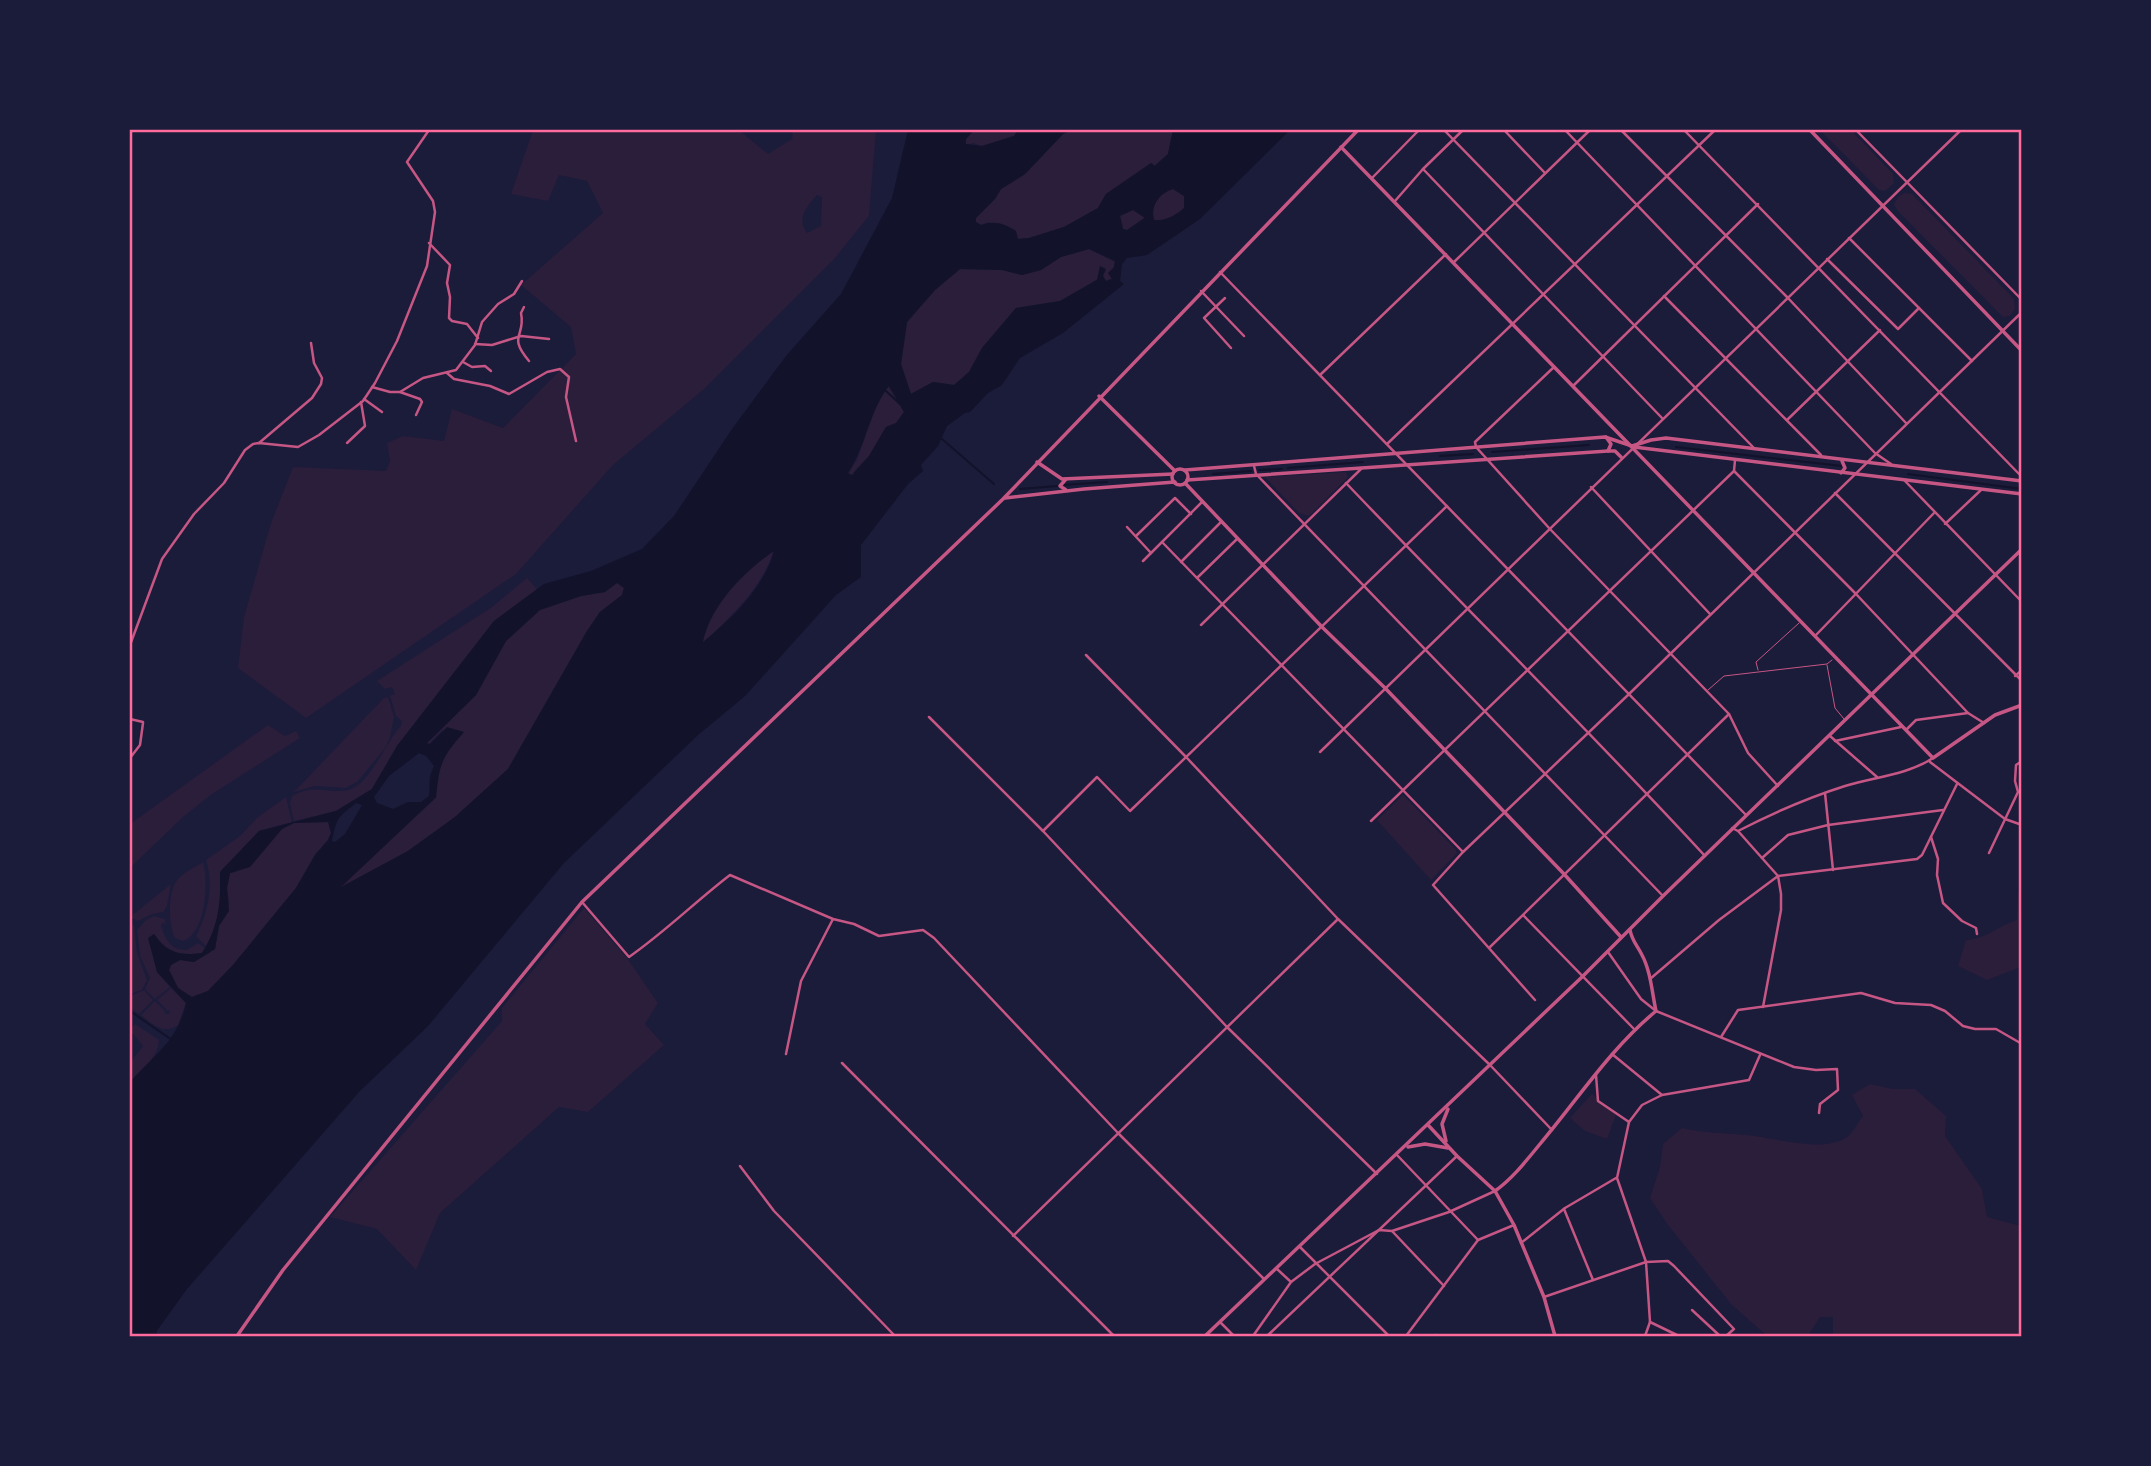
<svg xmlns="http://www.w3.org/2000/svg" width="2151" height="1466" viewBox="0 0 2151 1466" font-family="Arial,sans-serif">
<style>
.green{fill:#2a1e3b;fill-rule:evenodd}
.water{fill:#12122b;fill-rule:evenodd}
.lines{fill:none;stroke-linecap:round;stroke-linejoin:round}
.stream{stroke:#12122b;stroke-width:2}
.service{stroke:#c65784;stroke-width:1}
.minor{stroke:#c65784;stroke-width:2.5}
.tertiary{stroke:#c65784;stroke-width:3.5}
.neatline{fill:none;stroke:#ff6b9d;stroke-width:2.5}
</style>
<rect width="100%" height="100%" fill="#1b1b3a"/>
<g class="green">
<path d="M533 130H739L768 154 792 139 793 130H876L869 216 835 258 703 390 613 465 516 574 306 718 238 668 244 617 271 523 293 467 386 471 390 461 387 443 403 436 444 441 452 409 503 428 576 354 571 327 521 285 603 213 587 181 559 175 548 201 511 194ZM817 195 822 197 821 226 807 233C796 219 807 206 817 195Z"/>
<polygon points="974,130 1018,130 1014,136 982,146 973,143 966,145 966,139"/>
<polygon points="1071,130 1173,130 1168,154 1154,166 1152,163 1106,194 1098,208 1064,227 1029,238 1017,239 989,222 981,225 975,222 976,218 995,199 1001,189 1025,174 1063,134"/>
<polygon points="1820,130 1851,130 1893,174 1894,183 1885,191 1879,190"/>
<path d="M1173 189 1184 196V208C1177 215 1163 222 1154 220 1150 206 1159 193 1173 189Z"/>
<polygon points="1905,193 1912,194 2014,299 2015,309 2010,316 2003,317 1897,210 1894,204 1899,196"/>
<polygon points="1133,210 1145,217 1127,230 1123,229 1120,215"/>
<polygon points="1089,249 1115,262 1112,278 1106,281 1103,276 1060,301 1016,308 982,348 969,372 954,385 933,382 911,394 901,364 907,322 935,290 960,269 1002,270 1022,275 1041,270 1061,257"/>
<polygon points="888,386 904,412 896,423 886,427 869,456 856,469 852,476 848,474 857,460 875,409"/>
<polygon points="1346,472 1348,477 1309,516 1299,513 1265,477"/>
<path d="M774 550C761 590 731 616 702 644 712 603 742 575 774 550Z"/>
<path d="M527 578 537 589 494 621 397 746 372 789 336 811 294 821 290 803 292 796C317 782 329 796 351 789 371 782 388 738 401 726L402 721 396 716 390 696 395 694 392 687 385 689 377 681 492 607Z"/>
<path d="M617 582 624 588 622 595 600 612 587 631 508 769 455 817 408 851 338 889 436 798C438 773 444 754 443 729L429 744H426L476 695 506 641 540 610 581 596 605 592Z"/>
<polygon points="388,697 394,717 390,738 385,748 358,781 346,788 315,786 294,792 384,698"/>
<polygon points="268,725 285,736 296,731 300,738 212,794 183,817 130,868 130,824"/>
<polygon points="1403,795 1456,850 1457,853 1431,880 1377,820"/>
<path d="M286 797 292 822 259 831 220 872C221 898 220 923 206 946L196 936C208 912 214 886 206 860L240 836 258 817Z"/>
<polygon points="329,822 331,833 328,840 315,855 296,888 233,965 208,991 192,997 178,988 169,970 171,965 180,960 194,962 215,949 219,926 229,904 227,888 230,873 236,872 282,829 293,823"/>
<path d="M203 862C209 882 206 934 183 941L175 938C168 924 167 890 179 878 185 872 195 867 203 862Z"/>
<polygon points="171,884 167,906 163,912 152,914 138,921 130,917"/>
<path d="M2021 891V967L1987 980 1958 966 1966 940C1986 939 1998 926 2017 920L2018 892Z"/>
<polygon points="584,908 627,958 658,1003 645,1024 664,1045 588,1112 559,1107 440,1213 416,1270 377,1229 330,1217 502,1021 502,1008"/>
<path d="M154 916 165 919V925L163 922 161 925C165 939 170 950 187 950L198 943 205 948 202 953C179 956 168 953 154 934L157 972 170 987 155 999 145 989 150 978 140 956 137 930 146 920Z"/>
<polygon points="130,922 134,926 137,952 147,980 142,990 130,994"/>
<path d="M171 988 186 1003 178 1025C163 1035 154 1025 141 1015L155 1001 166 1012 164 1014H169L170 1009 168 1011 157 1000Z"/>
<polygon points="144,990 153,1000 139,1014 130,1008 130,996"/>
<path d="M135 1024 159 1040C159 1057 141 1070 130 1082V1063L143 1046 130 1030Z"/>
<path d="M1870 1084 1893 1089H1915L1946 1116 1945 1136 1982 1189 1987 1217 2021 1226V1336H1833V1317H1820L1808 1336H1767L1731 1304 1668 1225 1650 1198 1660 1167 1663 1144 1682 1128C1704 1133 1724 1133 1746 1135 1773 1137 1823 1154 1847 1137 1853 1133 1858 1122 1863 1116L1852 1095Z"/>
<polygon points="1592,1094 1616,1115 1607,1139 1585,1131 1570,1118"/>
</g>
<path class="water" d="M908 130H974L966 139V144L982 146 1014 136 1018 130H1071L1063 134 1025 174 1001 189 995 199 976 218V222L981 225C995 220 1005 224 1016 231L1018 239 1029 238 1064 227 1098 208 1106 194 1151 163 1155 166 1168 154 1173 130H1290L1200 219 1147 255 1127 258 1122 264 1120 281 1124 284 1063 333 1020 358 1002 385 988 393 970 412 965 413 947 426 938 446 921 465 923 471 908 484 861 545V577L836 595 745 696 698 735 564 863 428 1026 359 1092 187 1289 156 1332 159 1336H130V1082C154 1055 178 1041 186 1003L157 972 148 938 154 934C167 953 179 956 202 953 219 927 221 902 220 872L259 831 336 811 372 789 397 746 494 621 544 584 591 571 642 549 674 516 732 429 786 356 841 294 892 198ZM1173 189 1184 196V208C1177 215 1164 222 1154 220 1150 206 1159 193 1173 189ZM1133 210 1145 218 1127 230 1123 229 1120 216ZM1089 249 1115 261 1114 267 1108 273 1112 279 1106 281 1103 276 1106 269 1100 266 1097 280 1060 301 1016 308 982 348 969 372 954 385 933 382 911 394 901 364 907 322 935 290 960 269 1002 270 1022 275 1041 270 1061 257ZM889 386 904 412 896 423 886 427 869 456 852 475 848 473C866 446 869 411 889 386ZM774 551C764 588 731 619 703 642 710 606 744 571 774 551ZM617 583 624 588 622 595 600 612 587 631 508 769 455 817 408 851 341 887 436 797C439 764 442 757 464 732L447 727 430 744 427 743 476 695 506 641 540 610 581 596 605 592ZM419 753 426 756 434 766 430 776 429 796 421 802H408L393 809 377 803 374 797 389 776ZM356 803 362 805 345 834 335 842 332 841C337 817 337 818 356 803ZM328 822 331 833 328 840 315 855 296 888 233 965 208 991 192 997 178 988 169 970 171 965 180 960 194 962 215 949 219 926 229 911 227 888 230 873 250 867 282 829 294 823Z"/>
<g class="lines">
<g class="stream">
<polyline points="886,391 900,404"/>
<polyline points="942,439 994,484"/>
<polyline points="1676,447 1842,466"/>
<polyline points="1492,452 1589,445"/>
<polyline points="1440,456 1473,454"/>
<polyline points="1288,468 1363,462"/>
<polyline points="1259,470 1282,469"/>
<polyline points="1213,474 1251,471"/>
<polyline points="1908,474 2022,489"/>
<polyline points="1063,485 1107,482"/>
<polyline points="1020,489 1057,486"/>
<polyline points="130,1011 172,1040"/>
</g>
<g class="service">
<polyline points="1827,665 1835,708 1844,719"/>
<polyline points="1758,670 1756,662 1799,623"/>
<polyline points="1708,690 1724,676 1827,664 1832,660"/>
</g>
<g class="minor">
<polyline points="1444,130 1753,447"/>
<polyline points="1504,130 1545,173"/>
<polyline points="1565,130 1875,453 1891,464"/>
<polyline points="1621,130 1787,297 1906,423"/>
<polyline points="1684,130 2022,477"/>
<polyline points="1856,130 2022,300"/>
<polyline points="1423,169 1662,418"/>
<polyline points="1372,178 1419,130"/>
<polyline points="1395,201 1423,169 1463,130"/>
<polyline points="1849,238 1972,361"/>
<polyline points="429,243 450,265 447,283 450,297 449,318 452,321 467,324 478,338"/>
<polyline points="1827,259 1898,329 1919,308"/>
<polyline points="1454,262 1590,130"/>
<polyline points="1220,272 1746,815"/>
<polyline points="1201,291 1244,336"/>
<polyline points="1664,296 1821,455"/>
<polyline points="1225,298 1204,318 1231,348"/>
<path d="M524 307 521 313C526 337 507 335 529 361"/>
<polyline points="475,344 492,345 521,336 549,339"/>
<polyline points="463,362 472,367 485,366 491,371"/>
<polyline points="1554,367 1475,442 1476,447 1549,528 1729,714 1748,753 1778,786"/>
<polyline points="447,373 454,379 490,386 509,394 547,372 560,369 569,377 566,397 576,441"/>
<polyline points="1320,375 1446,254"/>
<polyline points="1574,385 1758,204"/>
<polyline points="372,387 390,392 400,392 423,378 456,370 475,345 482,322 498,304 514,294 522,281"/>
<polyline points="400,392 420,399 422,402 416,415"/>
<polyline points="364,399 382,412"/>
<polyline points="1787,420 1880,330"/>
<polyline points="259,443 312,398 321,384 322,378 314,363 311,343"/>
<polyline points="347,443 365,426 361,402"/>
<polyline points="1387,444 1715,130"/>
<polyline points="1735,460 1734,471 1856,594 1968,713 1984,723"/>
<polyline points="1254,466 1256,474 1663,896"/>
<polyline points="1905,481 2022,602"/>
<path d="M1346 483C1465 608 1588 729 1705 856"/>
<polyline points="1591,487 1710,614"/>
<polyline points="1835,493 2022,681"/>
<polyline points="1945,524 1981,490"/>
<polyline points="1127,527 1151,553"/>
<polyline points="1136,536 1175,498 1191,514"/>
<polyline points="1162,542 1463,852 1628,695 2022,312"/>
<polyline points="1143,561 1202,502"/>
<polyline points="1181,562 1221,522"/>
<polyline points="1197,578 1237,539"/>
<polyline points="1201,625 1361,469"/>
<polyline points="1816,635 1934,513"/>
<polyline points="130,645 162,559 194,514 224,483 245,450 253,444 259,443 298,447 319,435 363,401 375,383 397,341 427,266 435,212 433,201 407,162 429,130"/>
<polyline points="1086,655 1187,758 1338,919 1490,1065 1552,1130"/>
<polyline points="2015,676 2022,670"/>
<polyline points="929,717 1043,831 1227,1027 1377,1174"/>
<polyline points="130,719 143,722 143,723 140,745 130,758"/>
<polyline points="1907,729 1916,720 1968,713"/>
<polyline points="1830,736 1877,777"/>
<polyline points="1835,741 1901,727"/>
<polyline points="1320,752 1961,130"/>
<polyline points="1930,762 2005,819 2022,825"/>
<polyline points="1825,793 1833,870"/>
<polyline points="1371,821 1734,471"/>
<polyline points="1732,828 1738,831 1778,876"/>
<polyline points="1043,831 1097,777 1130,811 1447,506"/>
<path d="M1738 831C1773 813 1807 798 1845 786 1874 777 1907 775 1933 758"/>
<polyline points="1931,837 1938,859 1937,875 1943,903 1962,921 1976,928 1977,934"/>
<polyline points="1463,852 1433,885 1535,1000"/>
<polyline points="1989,853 2018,792 2015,781 2016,765 2022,761"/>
<polyline points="1762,858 1788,835 1828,825 1943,810"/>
<path d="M582 902 629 957C665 932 696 901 730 875L833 919 854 924 879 936 923 930 934 938 1119 1134 1264 1279"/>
<polyline points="1524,916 1634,1029"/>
<polyline points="1490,947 1729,714"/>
<polyline points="1608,952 1641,999 1656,1011 1794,1067 1816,1070 1837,1069 1838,1090 1820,1104 1819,1113"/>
<polyline points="1650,979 1719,920 1778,876 1917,859 1922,855 1957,784"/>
<polyline points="1763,1007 1781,910 1781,894 1778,876"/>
<polyline points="1721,1037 1738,1010 1861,993 1895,1003 1931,1005 1945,1011 1963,1026 1975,1029 1996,1029 2022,1044"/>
<polyline points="786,1054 801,981 833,919"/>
<polyline points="1612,1054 1662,1095 1642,1105 1629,1122 1617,1178 1646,1262 1668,1261 1674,1266 1734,1329 1726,1336"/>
<polyline points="842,1063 1114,1336"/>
<polyline points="1596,1075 1598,1101 1629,1122"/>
<polyline points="1662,1095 1749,1080 1760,1055"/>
<polyline points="1397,1155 1478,1240"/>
<polyline points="740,1166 774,1211 895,1336"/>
<polyline points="1564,1209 1593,1280"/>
<polyline points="1392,1231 1444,1286"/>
<polyline points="1013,1236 1338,919"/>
<polyline points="1521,1243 1565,1208 1616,1178"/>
<polyline points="1300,1247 1389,1336"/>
<polyline points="1277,1269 1291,1282"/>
<polyline points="1544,1297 1646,1262 1650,1322 1645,1336"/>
<polyline points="1692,1310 1720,1336"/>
<polyline points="1650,1322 1679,1336"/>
<polyline points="1221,1323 1234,1336"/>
<polyline points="1253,1336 1291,1282 1315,1264 1379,1230 1392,1231 1449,1212 1495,1191"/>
<polyline points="1267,1336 1457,1156"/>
<polyline points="1406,1336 1478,1240 1514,1225"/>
<polyline points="1436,1336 1436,1335"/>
</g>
<g class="tertiary">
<polyline points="1810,130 2022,351"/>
<polyline points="1341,147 1933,758 1995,715 2022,705"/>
<polyline points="1099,396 1175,471"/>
<polyline points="1606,437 1611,444 1608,451"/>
<polyline points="1634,447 2022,494"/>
<polyline points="1037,462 1062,479 1173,474"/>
<circle cx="1180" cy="477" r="8"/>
<polyline points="1185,470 1605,437 1632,446 1651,440 1666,438 2022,481"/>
<polyline points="1841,473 1845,468 1842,461"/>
<polyline points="1066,479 1060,486 1066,490"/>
<polyline points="1187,480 1608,451 1615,451 1621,457"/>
<polyline points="1185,483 1322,627 1385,688 1564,874 1621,937"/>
<polyline points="1005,498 1084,489 1175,482"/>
<polyline points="1428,1125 1457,1156 1495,1191 1514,1225 1544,1297 1555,1336"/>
<polyline points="1446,1141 1442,1124 1448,1109"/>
<polyline points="1408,1147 1425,1144 1448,1148"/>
<path d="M1495 1191C1513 1178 1526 1161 1540 1144 1578 1099 1610 1049 1656 1011 1652 993 1651 972 1642 955 1637 945 1632 941 1630 930"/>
<polyline points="237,1336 283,1270 582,902 1003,499 1358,130"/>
<polyline points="1205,1336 1582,977 1663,896 2022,549"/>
</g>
</g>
<rect width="2151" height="1466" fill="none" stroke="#1b1b3a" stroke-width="262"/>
<rect x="131" y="131" width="1889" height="1204" class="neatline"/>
</svg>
